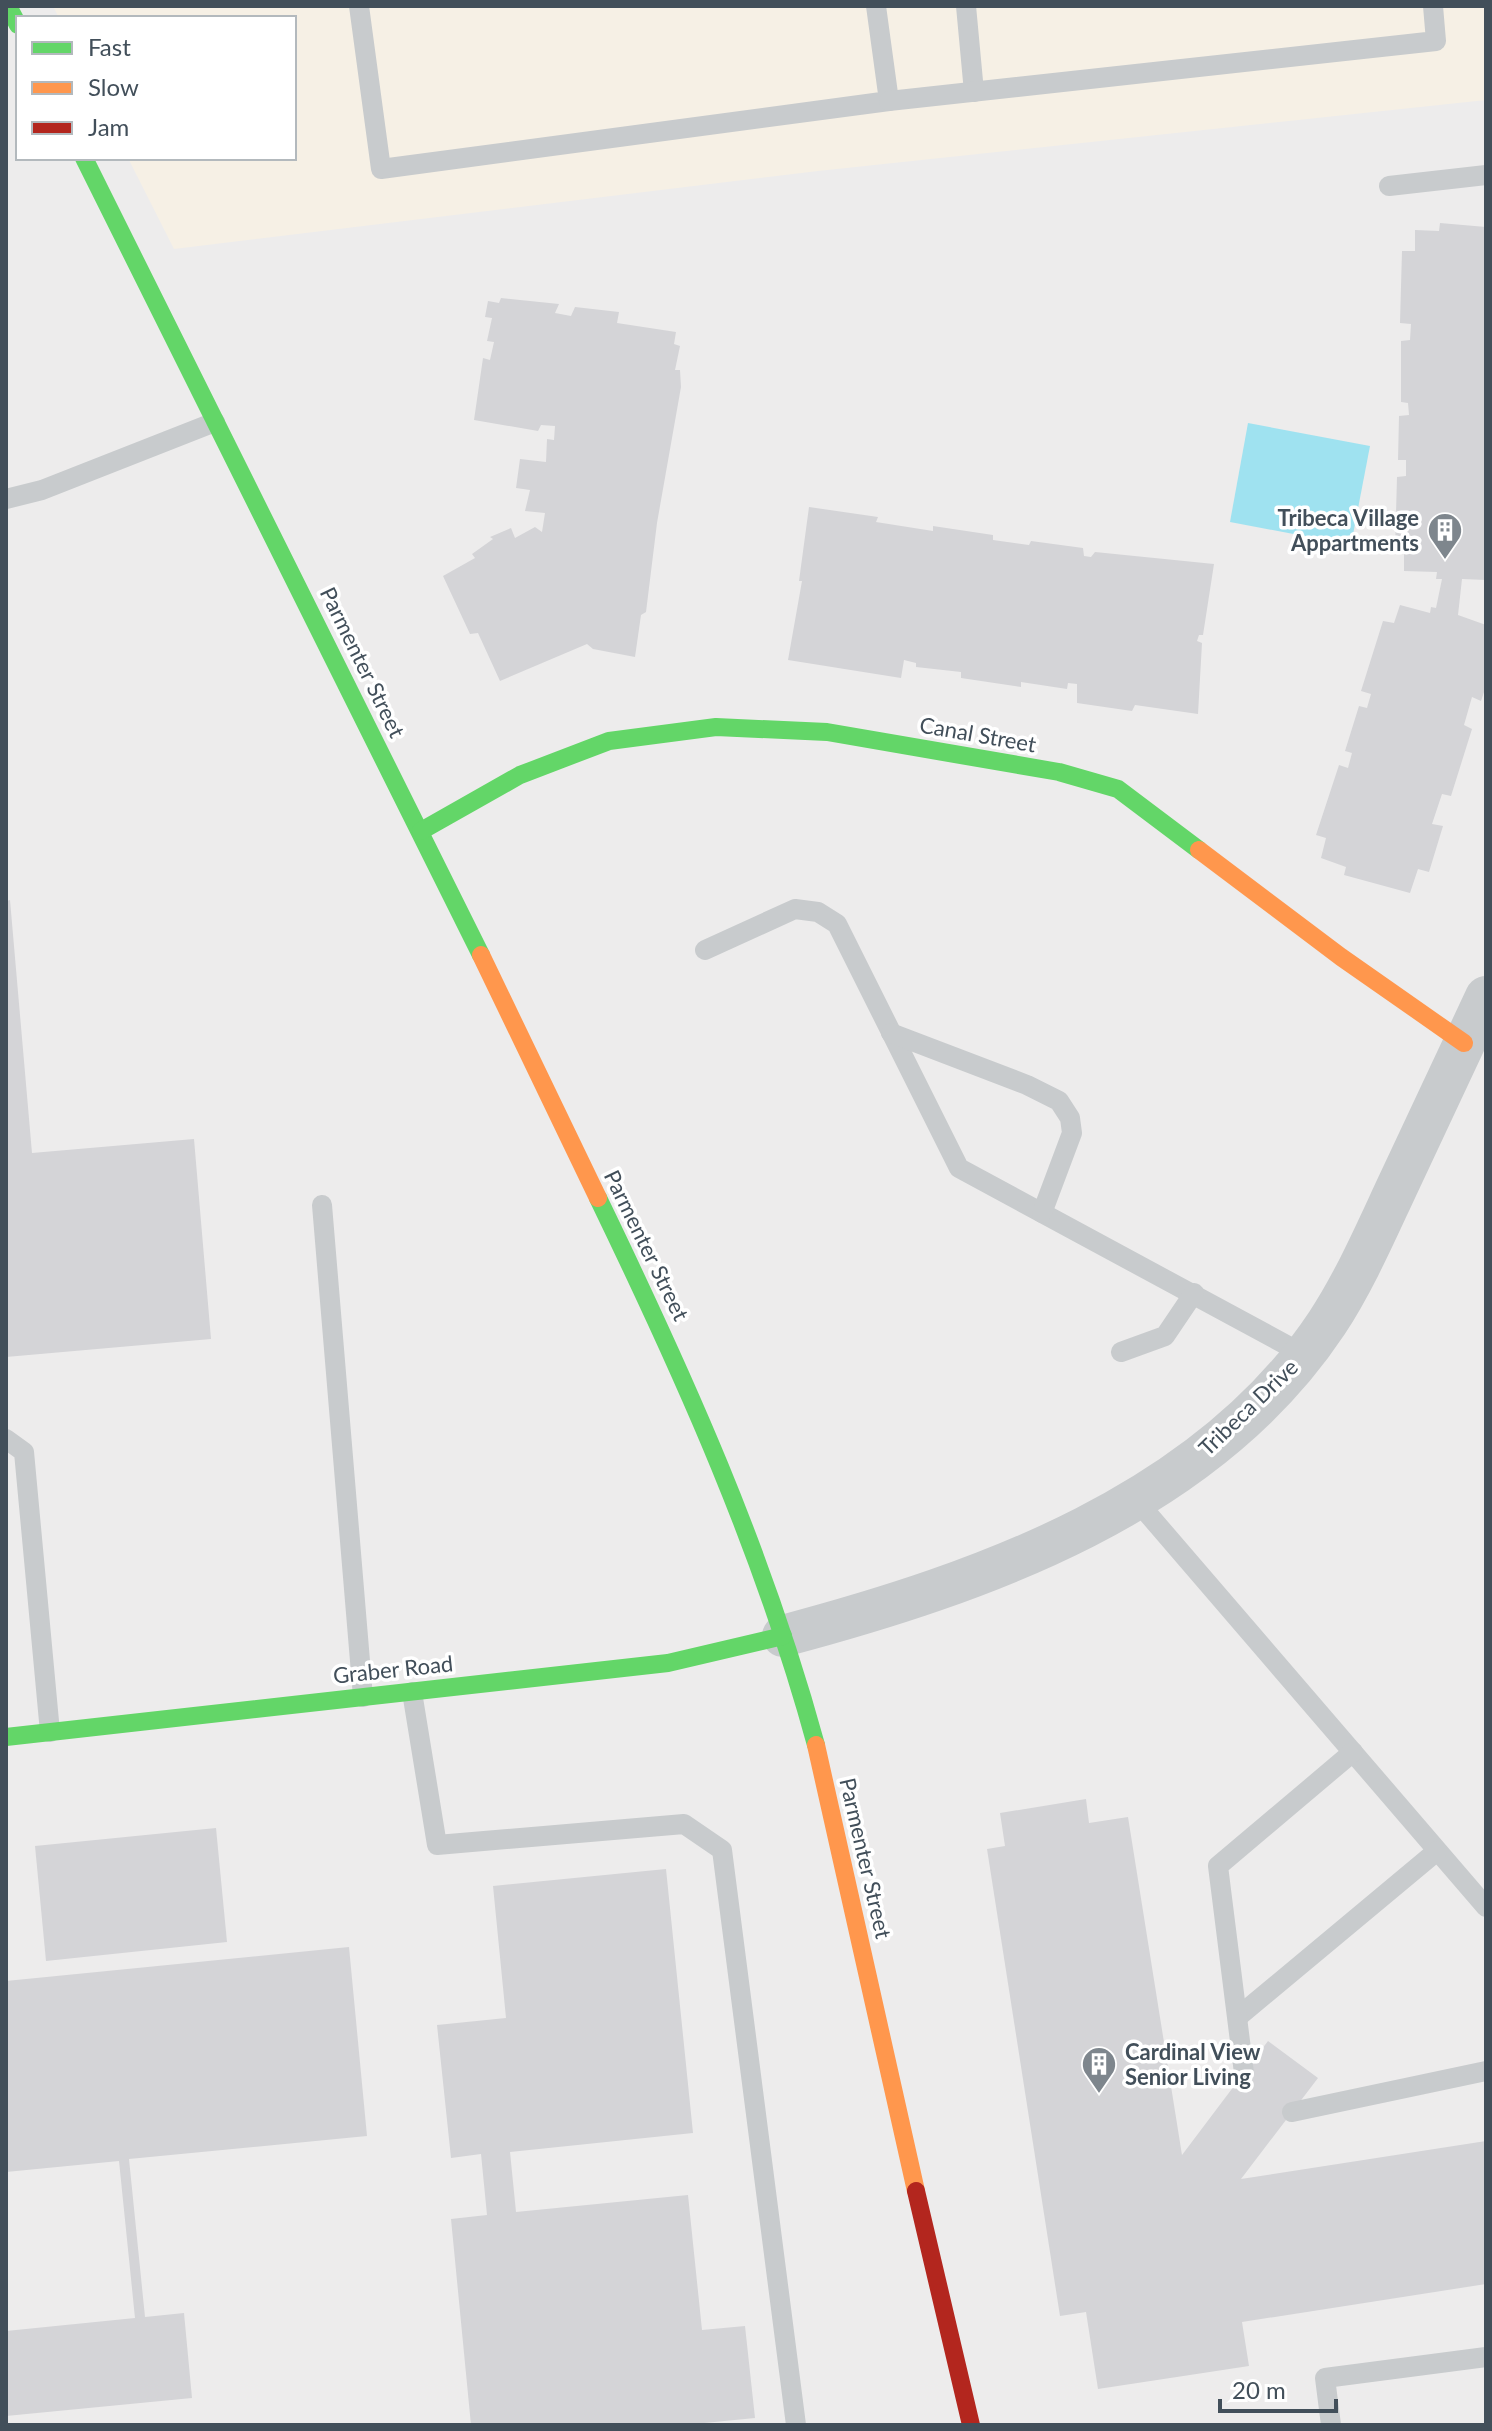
<svg xmlns="http://www.w3.org/2000/svg" width="1492" height="2431" viewBox="0 0 1492 2431" font-family="Lato,sans-serif">
<style>
.commercial{fill:#f6f0e5}
.water{fill:#9fe2f0}
.building{fill:#d4d4d7}
.lines{fill:none;stroke-linecap:round;stroke-linejoin:round}
.lane{stroke:#c8cbcd;stroke-width:20}
.street{stroke:#c8cbcd;stroke-width:42}
.fast{stroke:#63d668;stroke-width:18}
.slow{stroke:#ff974d;stroke-width:18}
.jam{stroke:#b3261e;stroke-width:18}
.labels{text-anchor:middle;dominant-baseline:central;stroke-width:7;stroke-linejoin:round;paint-order:stroke}
.poi-label{font-size:22px;font-weight:bold;fill:#424f5a;stroke:#fff;text-anchor:end}
.street-label{font-size:22px;fill:#424f5a;stroke:#fff}
</style>
<rect width="100%" height="100%" fill="#edecec"/>
<polygon class="commercial" points="53,6 1486,6 1486,100 818,171 174,249 128,158 294,158 294,18 59,18"/>
<polygon class="water" points="1248,423 1370,446 1351,545 1230,522"/>
<g class="building">
<polygon points="1440,223 1486,227 1486,580 1462,579 1458,615 1486,625 1486,686 1481,701 1472,697 1464,725 1472,729 1451,796 1442,794 1432,824 1443,826 1429,872 1418,869 1410,893 1344,875 1346,867 1321,858 1326,838 1316,835 1339,765 1348,768 1352,753 1345,751 1359,706 1367,708 1371,694 1361,691 1383,621 1394,623 1400,605 1430,613 1431,607 1436,608 1442,579 1436,579 1437,572 1404,571 1404,550 1395,550 1397,477 1406,476 1406,460 1398,460 1399,416 1409,415 1408,403 1401,402 1401,341 1410,340 1411,324 1400,323 1402,251 1415,251 1415,230 1439,231"/>
<polygon points="501,298 559,304 555,313 571,316 575,307 619,312 617,323 676,332 674,344 680,346 675,370 680,370 681,387 657,523 646,612 641,615 635,657 593,649 587,644 500,681 478,633 470,634 443,576 475,558 472,554 493,539 490,537 511,528 515,538 535,527 542,532 545,513 525,511 530,490 516,488 520,459 546,462 547,439 554,440 555,426 541,425 538,431 474,420 483,358 490,360 494,342 487,341 492,318 485,317 488,301 499,303"/>
<polygon points="809,507 878,517 876,522 933,531 933,526 993,535 993,540 1029,545 1031,541 1083,548 1084,556 1091,557 1095,552 1214,564 1203,635 1199,635 1197,641 1202,643 1198,714 1135,705 1132,711 1077,703 1077,684 1068,683 1067,689 1021,682 1021,687 961,678 961,672 916,667 916,663 904,660 901,678 788,660 802,581 799,581"/>
<polygon points="10,900 32,1153 194,1139 211,1339 6,1357 6,901"/>
<polygon points="1086,1799 1089,1823 1128,1817 1182,2155 1268,2041 1318,2078 1241,2179 1486,2141 1486,2284 1242,2322 1249,2366 1098,2389 1086,2312 1060,2316 987,1849 1005,1846 1000,1813"/>
<polygon points="216,1828 227,1942 46,1961 35,1846"/>
<polygon points="666,1869 693,2133 510,2152 516,2212 688,2195 702,2330 745,2326 755,2418 684,2425 471,2425 451,2219 487,2215 481,2154 451,2158 437,2025 506,2018 493,1886"/>
<polygon points="349,1947 367,2136 129,2159 145,2317 184,2313 192,2398 6,2416 6,2331 135,2318 119,2161 6,2172 6,1981"/>
</g>
<g class="lines">
<g class="lane">
<polyline points="359,6 381,169 889,101 876,6"/>
<polyline points="966,6 974,92"/>
<polyline points="889,101 1436,41 1433,6"/>
<polyline points="1389,186 1486,175"/>
<polyline points="6,499 42,490 215,422"/>
<polyline points="705,950 795,909 818,912 837,924 959,1168 1303,1354"/>
<polyline points="891,1033 1027,1085 1059,1101 1070,1118 1072,1133 1042,1213"/>
<polyline points="322,1205 363,1697"/>
<polyline points="1121,1352 1165,1336 1194,1293"/>
<polyline points="6,1439 24,1452 50,1732"/>
<polyline points="1136,1500 1486,1907"/>
<polyline points="412,1692 437,1845 684,1824 722,1850 796,2425"/>
<polyline points="1239,2016 1437,1851"/>
<polyline points="1244,2073 1218,1866 1353,1752"/>
<polyline points="1292,2112 1486,2071"/>
<polyline points="1331,2425 1325,2378 1486,2357"/>
</g>
<path class="street" d="M783 1636C982 1583 1207 1504 1327 1323 1354 1282 1375 1234 1396 1189 1426 1125 1456 1061 1486 997"/>
<g class="fast">
<polyline points="8,6 18,25"/>
<polyline points="84,158 481,955"/>
<polyline points="421,831 520,775 609,741 716,727 827,732 1059,772 1118,789 1199,850"/>
<path d="M598 1198C685 1378 763 1551 816 1745"/>
<polyline points="6,1737 668,1663 783,1636"/>
</g>
<g class="slow">
<polyline points="1199,850 1341,957 1464,1043"/>
<polyline points="481,955 598,1198"/>
<polyline points="816,1745 916,2191"/>
</g>
<polyline class="jam" points="916,2191 971,2425"/>
</g>
<defs>
<g id="building-pin" transform="scale(1.8)"><path d="M0 17L-7.5 6A9.5 9.5 0 1 1 7.5 6Z" fill="#7e868d" stroke="#fff"/><path d="M-4-6H4V6H1V3H-1V6H-4ZM-2.5-4.3h1.7v1.8h-1.7ZM.8-4.3h1.7v1.8H.8ZM-2.5-1h1.7V.8h-1.7ZM.8-1h1.7V.8H.8Z" fill="#fff"/></g>
</defs>
<g fill-rule="evenodd">
<use href="#building-pin" x="1445" y="530"/>
<use href="#building-pin" x="1099" y="2064"/>
</g>
<g class="labels">
<g class="poi-label">
<text x="1419" y="517">Tribeca Village<tspan x="1419" dy="25">Appartments</tspan></text>
<text x="1125" y="2051" text-anchor="start">Cardinal View<tspan x="1125" dy="25">Senior Living</tspan></text>
</g>
<g class="street-label">
<text transform="translate(363 662) rotate(64)">Parmenter Street</text>
<text transform="translate(978 734) rotate(10)">Canal Street</text>
<text transform="translate(647 1245) rotate(64)">Parmenter Street</text>
<text transform="translate(1248 1407) rotate(-44)">Tribeca Drive</text>
<text transform="translate(393 1669) rotate(-6)">Graber Road</text>
<text transform="translate(866 1858) rotate(77)">Parmenter Street</text>
</g>
</g>
<rect width="1492" height="2431" fill="none" stroke="#424f5a" stroke-width="16"/>
<rect x="16" y="16" width="280" height="144" fill="#ffffff" stroke="#b3b9bd" stroke-width="2"/>
<rect x="32" y="42" width="40" height="12" fill="#63d668" stroke="#b3b9bd" stroke-width="2"/>
<text x="88" y="56" font-size="24" fill="#424f5a">Fast</text>
<rect x="32" y="82" width="40" height="12" fill="#ff974d" stroke="#b3b9bd" stroke-width="2"/>
<text x="88" y="96" font-size="24" fill="#424f5a">Slow</text>
<rect x="32" y="122" width="40" height="12" fill="#b3261e" stroke="#b3b9bd" stroke-width="2"/>
<text x="88" y="136" font-size="24" fill="#424f5a">Jam</text>
<path d="M1220 2399v12h116v-12" fill="none" stroke="#424f5a" stroke-width="4"/>
<text x="1232" y="2399" font-size="24" fill="#424f5a" stroke="#ffffff" stroke-width="6" paint-order="stroke">20 m</text>
</svg>
